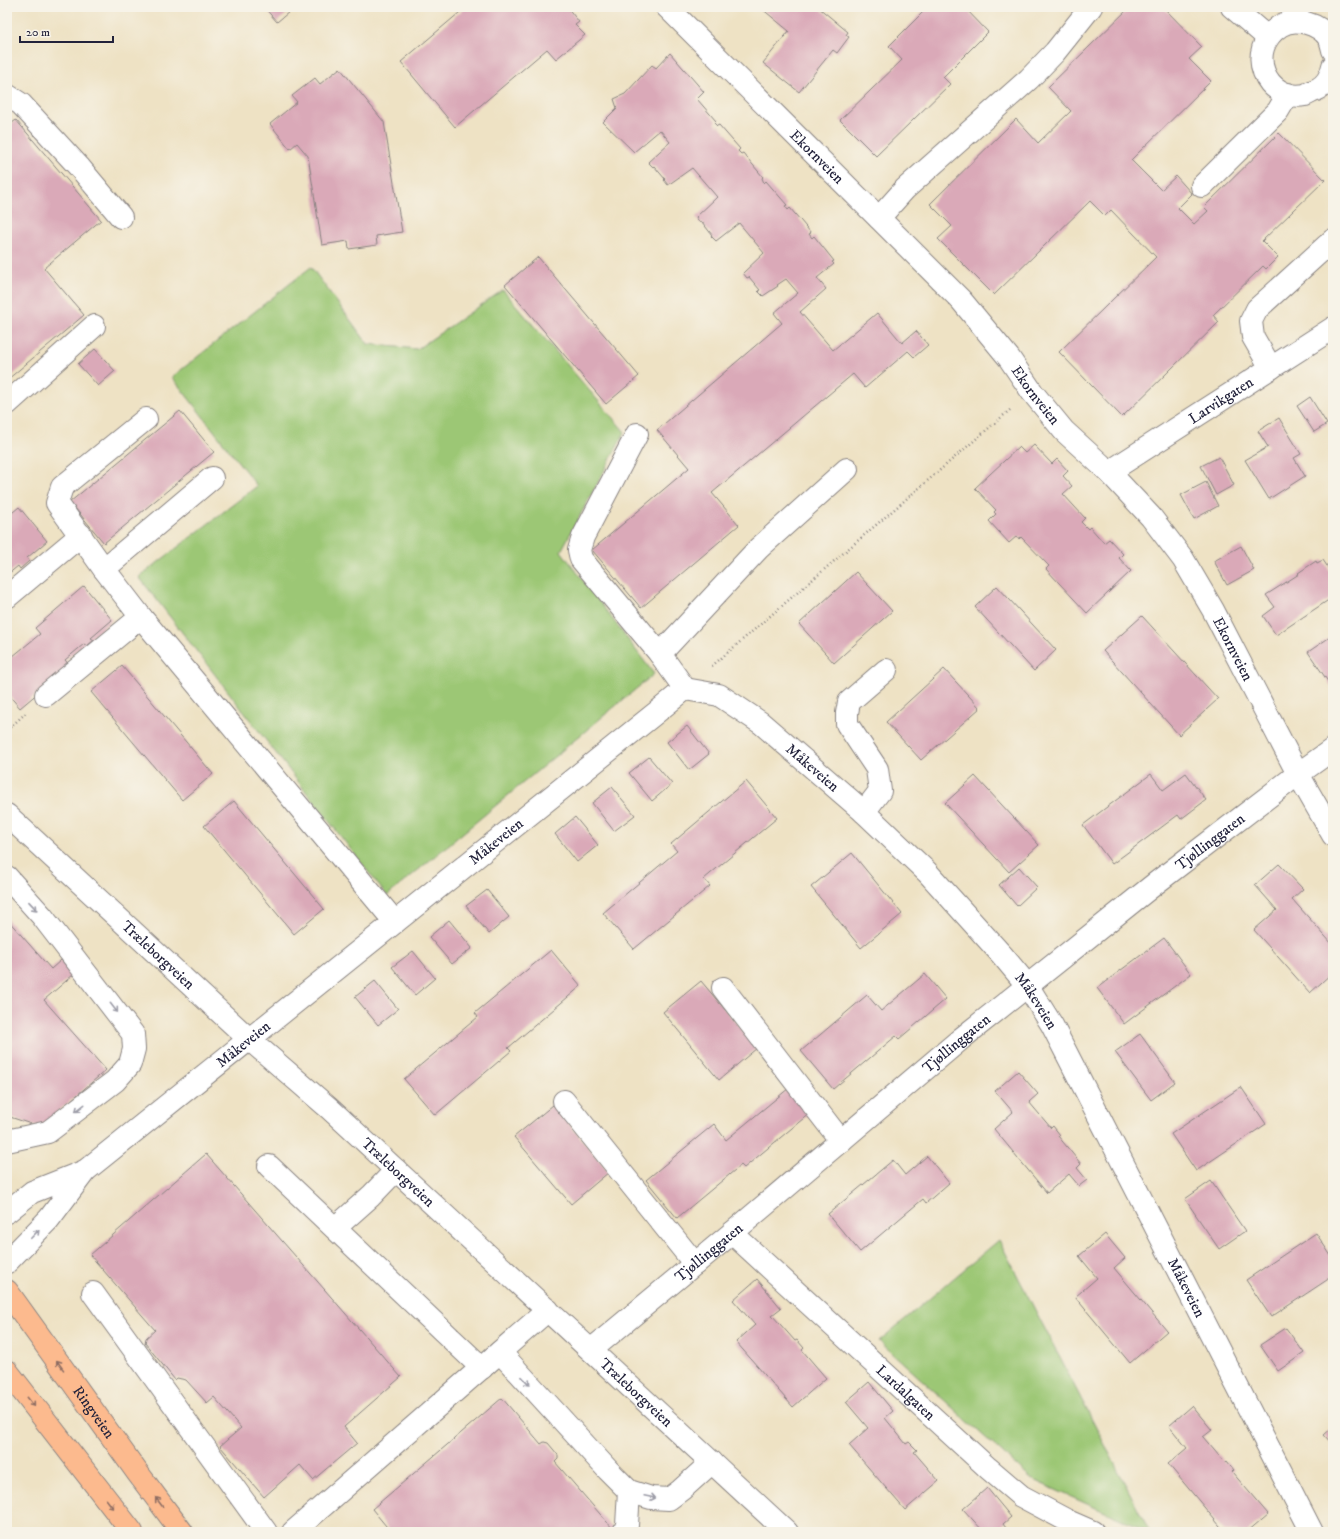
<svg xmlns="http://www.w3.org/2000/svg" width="1340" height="1539" viewBox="0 0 1340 1539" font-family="'IM FELL DW Pica',serif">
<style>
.green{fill:#9cc774;stroke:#5f7458}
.building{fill:#daa9b8}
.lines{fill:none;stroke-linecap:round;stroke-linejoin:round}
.minor-casing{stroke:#888280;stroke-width:24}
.major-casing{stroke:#888280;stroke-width:24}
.path{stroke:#888280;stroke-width:2.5;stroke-dasharray:1 3;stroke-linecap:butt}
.minor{stroke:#fff;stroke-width:22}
.major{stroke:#fcba8e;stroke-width:22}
.oneway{stroke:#9c9ca7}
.oneway2{stroke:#8f6e64}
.labels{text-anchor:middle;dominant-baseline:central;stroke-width:3.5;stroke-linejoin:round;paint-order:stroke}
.street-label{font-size:15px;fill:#22223b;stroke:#f7f3e8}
</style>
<rect width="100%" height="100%" fill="#f7f3e8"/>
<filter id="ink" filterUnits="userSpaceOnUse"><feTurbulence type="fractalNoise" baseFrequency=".025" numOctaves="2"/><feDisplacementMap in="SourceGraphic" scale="8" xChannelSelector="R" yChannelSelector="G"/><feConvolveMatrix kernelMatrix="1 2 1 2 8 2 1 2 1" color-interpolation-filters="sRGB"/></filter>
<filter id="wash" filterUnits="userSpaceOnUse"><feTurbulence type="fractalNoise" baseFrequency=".012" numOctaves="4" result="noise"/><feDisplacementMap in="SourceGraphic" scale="16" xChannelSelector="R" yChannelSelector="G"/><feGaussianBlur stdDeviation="0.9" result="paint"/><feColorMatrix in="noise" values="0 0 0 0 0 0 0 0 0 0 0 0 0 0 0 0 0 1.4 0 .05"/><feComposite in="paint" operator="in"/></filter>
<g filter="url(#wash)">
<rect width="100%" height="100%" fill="#eee2c4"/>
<g class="green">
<polygon points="311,267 368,344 417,349 503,290 625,432 561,551 654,674 387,896 139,577 257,486 172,377"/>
<polygon points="999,1240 1150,1532 1031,1479 879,1341"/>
</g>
<g id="blocks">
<g class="building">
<polygon points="264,7 295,7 277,22"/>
<polygon points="466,7 567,7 579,22 575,25 585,35 556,59 547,49 455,127 401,62"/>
<polygon points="762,7 818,7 848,32 846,35 849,37 837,53 833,50 799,92 763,63 789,31 761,8"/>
<polygon points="928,7 964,7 988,32 943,77 950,84 876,156 840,120 902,60 889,46"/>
<polygon points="1130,7 1163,7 1202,47 1189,59 1211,81 1131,160 1161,190 1176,176 1192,194 1178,208 1194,224 1208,211 1204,207 1279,133 1325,180 1262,241 1278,257 1266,269 1263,266 1213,315 1219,322 1122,417 1059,352 1156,257 1111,210 1105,216 1090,201 994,295 938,239 952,226 930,204 1016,119 1038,143 1071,111 1048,87"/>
<polygon points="670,53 704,92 697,99 716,121 714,123 717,126 719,125 740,149 738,151 741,154 743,153 763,177 762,178 764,183 766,181 787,205 785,206 788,210 790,208 811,233 809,234 812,238 814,236 834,261 832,262 834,264 817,278 826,289 800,312 833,350 877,313 902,343 916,331 928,345 914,357 908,351 865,388 853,374 712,493 739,525 641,608 592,550 689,468 657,430 782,323 774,313 798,293 786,279 777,285 778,286 763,296 758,291 760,290 749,277 747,278 743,273 764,253 739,223 716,241 711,236 712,235 702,222 700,223 696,217 717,197 692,168 668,185 664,180 665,179 654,166 653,167 648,162 670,142 660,130 634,152 603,122 617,108 614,99 625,94 652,65 656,68"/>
<polygon points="340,68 384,122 402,232 376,236 377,245 349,249 348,241 322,245 308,156 297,143 290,149 270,124 297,102 292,96 315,78 320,84"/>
<polygon points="16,120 101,220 44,268 84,315 7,380 7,127"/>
<polygon points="538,257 639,376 606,404 505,285"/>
<polygon points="95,349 115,371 98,386 78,364"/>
<polygon points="1310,397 1327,424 1314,432 1297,406"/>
<polygon points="180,411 214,452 104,543 70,502"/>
<polygon points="1279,418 1301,454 1294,458 1305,476 1269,499 1245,460 1268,447 1258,431"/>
<polygon points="1034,445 1052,464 1057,459 1068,471 1063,476 1072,486 1063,494 1085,518 1081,522 1088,529 1090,527 1104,543 1109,539 1123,554 1119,558 1131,571 1087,613 1046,569 1049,566 1021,537 1019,539 1017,536 1009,543 989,521 996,514 994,512 996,510 975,488 1019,447 1025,453"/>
<polygon points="1219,457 1234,485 1216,495 1201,466"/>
<polygon points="1206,482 1218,506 1194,519 1181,495"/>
<polygon points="19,507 47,541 27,558 29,561 20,569 18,566 7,575 7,517"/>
<polygon points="1241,546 1254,570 1227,585 1214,561"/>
<polygon points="1323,560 1333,575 1333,582 1331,583 1333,586 1333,597 1276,635 1263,616 1275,607 1266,595 1299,574 1298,573 1316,561 1317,563"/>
<polygon points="856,572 892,611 834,663 799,624"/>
<polygon points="84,586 112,620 91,638 94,640 87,646 84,644 65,660 70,666 20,708 7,693 7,661 40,634 35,628"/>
<polygon points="997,586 1056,650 1034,671 975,607"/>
<polygon points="1142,616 1218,699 1179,735 1103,651"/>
<polygon points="1333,635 1333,685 1331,686 1308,652"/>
<polygon points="122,666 213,774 182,800 91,692"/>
<polygon points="944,669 980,708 921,760 886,722"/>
<polygon points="687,726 709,754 689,770 667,742"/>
<polygon points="649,757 672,784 652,801 629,773"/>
<polygon points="1186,773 1206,800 1181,819 1178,815 1112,864 1083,825 1151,774 1163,790"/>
<polygon points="975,776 1039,845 1009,872 945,803"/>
<polygon points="746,781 777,818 704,879 710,886 634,949 603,913 677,851 671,844"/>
<polygon points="612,787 635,815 614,831 592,803"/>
<polygon points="234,801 324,909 294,934 204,826"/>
<polygon points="575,817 598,845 577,862 555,834"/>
<polygon points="852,853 902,914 861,948 811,887"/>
<polygon points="1279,864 1303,889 1292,899 1333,945 1333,972 1310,993 1254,930 1277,910 1255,885"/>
<polygon points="1019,867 1037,887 1017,906 999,885"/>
<polygon points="487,890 509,917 489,934 466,906"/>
<polygon points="7,919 51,969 61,960 74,974 44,1000 106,1070 40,1127 7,1116"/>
<polygon points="449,920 472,948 452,964 429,937"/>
<polygon points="1164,938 1191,974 1124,1024 1097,988"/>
<polygon points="551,950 581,986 508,1048 511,1051 435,1115 404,1079 478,1017 475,1013"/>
<polygon points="413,951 435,978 415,995 392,967"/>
<polygon points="925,974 946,999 899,1039 896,1036 833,1089 801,1051 867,995 881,1011"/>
<polygon points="375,981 398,1009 378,1025 355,997"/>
<polygon points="701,981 757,1048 719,1080 663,1012"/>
<polygon points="1140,1034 1175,1082 1151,1100 1115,1052"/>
<polygon points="1018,1071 1038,1094 1029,1102 1051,1128 1053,1126 1060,1135 1058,1136 1081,1164 1077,1168 1087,1180 1079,1186 1069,1174 1047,1193 994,1129 1013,1112 995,1091"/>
<polygon points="1241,1087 1266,1124 1196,1171 1171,1134"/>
<polygon points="789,1088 810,1113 744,1168 741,1165 677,1218 646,1180 714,1124 726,1140"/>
<polygon points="553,1105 609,1172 571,1204 514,1137"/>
<polygon points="206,1154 401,1377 344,1427 357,1443 313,1480 300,1465 264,1497 220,1446 241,1428 214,1397 207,1403 186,1380 177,1378 175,1380 145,1343 146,1338 155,1330 90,1255"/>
<polygon points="927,1156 949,1183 926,1203 923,1199 860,1252 828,1214 893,1160 905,1175"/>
<polygon points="1211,1181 1245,1231 1219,1249 1185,1199"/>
<polygon points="1316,1233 1333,1259 1333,1276 1271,1317 1246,1280"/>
<polygon points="1105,1234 1125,1258 1114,1268 1167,1331 1130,1363 1075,1297 1097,1278 1079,1256"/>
<polygon points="757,1279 781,1308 772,1315 795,1341 797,1340 804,1348 802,1350 826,1378 793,1407 736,1342 755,1325 733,1300"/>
<polygon points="1286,1328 1304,1353 1278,1371 1260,1345"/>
<polygon points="869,1382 893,1411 885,1418 906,1444 909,1442 917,1450 914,1452 939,1481 905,1510 849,1445 868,1428 846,1402"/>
<polygon points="502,1398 541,1444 544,1442 548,1443 558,1455 558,1459 555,1462 613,1529 609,1532 391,1532 372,1509"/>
<polygon points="1192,1406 1212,1430 1203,1437 1225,1463 1227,1461 1234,1470 1232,1472 1268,1514 1247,1532 1225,1532 1168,1464 1187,1448 1169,1426"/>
<polygon points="1333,1427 1333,1445 1324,1435"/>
<polygon points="987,1488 1011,1517 1003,1524 1009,1532 984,1532 963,1509"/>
</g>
</g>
</g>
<g filter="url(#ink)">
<use href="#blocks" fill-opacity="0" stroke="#888280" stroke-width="1"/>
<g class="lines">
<g class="minor-casing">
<g id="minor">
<path id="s1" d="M667 7 961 300 1009 358 1032 392 1064 431 1109 472 1151 517 1183 559 1213 610 1298 774 1333 835"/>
<polyline points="1232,7 1267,37"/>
<path d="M1333 50C1332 46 1331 41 1329 38 1319 24 1295 16 1280 26 1244 50 1265 102 1305 95 1308 94 1312 91 1316 90 1325 86 1331 76 1333 66"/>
<polyline points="7,95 21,104 80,168 121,217"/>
<polyline points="1202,186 1278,111 1288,94"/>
<polyline points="879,218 905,189 1029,79 1055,52 1091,7"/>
<polyline points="1271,368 1253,337 1251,321 1257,309 1333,240"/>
<polyline points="7,404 94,326"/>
<polyline points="146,419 62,487 57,503 104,569 141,617 395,922"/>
<polyline points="637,434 583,537 579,550 581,559 660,654 685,689"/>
<path id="s2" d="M1109 472 1333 328"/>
<polyline points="104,569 212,478"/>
<polyline points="7,597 81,535"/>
<polyline points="660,654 759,548 847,469"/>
<polyline points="46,695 141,617"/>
<polyline points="864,812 880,791 877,769 847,724 847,713 849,702 886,670"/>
<path id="s3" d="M7 815 249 1039 330 1109 787 1532"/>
<polyline points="7,877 42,916 133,1034 134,1049 130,1064 115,1081 48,1132 7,1141"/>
<polyline points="723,988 841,1141"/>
<polyline points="564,1101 695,1264"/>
<polyline points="269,1166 482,1368"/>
<polyline points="7,1212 32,1192 85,1171"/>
<polyline points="335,1228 371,1196 396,1170"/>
<path id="s4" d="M732 1233 988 1468 1021 1496 1070 1522 1093 1532"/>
<path id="s5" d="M7 1262 49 1219 85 1171 657 712 685 689 719 695 761 723 864 812 927 872 1002 955 1027 985 1052 1025 1312 1532"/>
<polyline points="93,1293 266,1532"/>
<path id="s6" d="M591 1350 732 1233 962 1038 1156 883 1298 774 1333 749"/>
<polyline points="500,1352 608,1470 629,1491 651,1498 669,1499 681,1490 712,1462"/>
<polyline points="293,1532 548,1310"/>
<polyline points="624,1532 627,1525 629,1491"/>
</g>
</g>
<g class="major-casing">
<g id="major">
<path id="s7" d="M7 1291 137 1472 182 1532"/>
<polyline points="7,1371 132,1532"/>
</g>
</g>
<g class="path">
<polyline points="712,666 1011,409"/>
<polyline points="7,730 26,713"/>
</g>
<use href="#minor" class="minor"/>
<use href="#major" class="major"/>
</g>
<defs><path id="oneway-shaft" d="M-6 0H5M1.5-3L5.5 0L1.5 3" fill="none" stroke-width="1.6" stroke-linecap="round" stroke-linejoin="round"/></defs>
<g class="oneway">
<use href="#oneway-shaft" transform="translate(33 906) rotate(47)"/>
<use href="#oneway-shaft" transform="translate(114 1008) rotate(52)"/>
<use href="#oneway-shaft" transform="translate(80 1108) rotate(142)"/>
<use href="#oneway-shaft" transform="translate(35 1234) rotate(-46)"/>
<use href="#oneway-shaft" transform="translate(526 1381) rotate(47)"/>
<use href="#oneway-shaft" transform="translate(650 1497) rotate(12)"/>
</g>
<g class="oneway2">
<use href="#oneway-shaft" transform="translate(60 1365) rotate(-126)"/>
<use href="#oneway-shaft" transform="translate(31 1402) rotate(52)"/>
<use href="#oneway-shaft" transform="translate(159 1502) rotate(-127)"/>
<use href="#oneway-shaft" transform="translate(110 1504) rotate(52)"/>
</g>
</g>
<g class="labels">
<g class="street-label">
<text stroke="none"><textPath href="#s1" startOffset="212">Ekornveien</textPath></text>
<text stroke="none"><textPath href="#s1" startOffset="536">Ekornveien</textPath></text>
<text stroke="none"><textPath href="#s2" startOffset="133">Larvikgaten</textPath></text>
<text stroke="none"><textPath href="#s1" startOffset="860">Ekornveien</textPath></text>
<text stroke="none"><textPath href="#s5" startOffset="1043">Måkeveien</textPath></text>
<text stroke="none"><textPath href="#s5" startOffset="647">Måkeveien</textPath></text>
<text stroke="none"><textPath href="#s6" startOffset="801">Tjøllinggaten</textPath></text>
<text stroke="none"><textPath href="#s3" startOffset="206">Træleborgveien</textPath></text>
<text stroke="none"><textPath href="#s5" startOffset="1367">Måkeveien</textPath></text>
<text stroke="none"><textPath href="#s6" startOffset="477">Tjøllinggaten</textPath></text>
<text stroke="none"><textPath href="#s5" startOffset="323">Måkeveien</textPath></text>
<text stroke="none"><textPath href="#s3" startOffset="530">Træleborgveien</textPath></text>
<text stroke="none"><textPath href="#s6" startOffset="153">Tjøllinggaten</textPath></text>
<text stroke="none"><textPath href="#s5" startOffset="1691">Måkeveien</textPath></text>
<text stroke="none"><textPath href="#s3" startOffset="854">Træleborgveien</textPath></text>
<text stroke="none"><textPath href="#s4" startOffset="236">Lardalgaten</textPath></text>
<text stroke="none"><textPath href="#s7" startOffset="149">Ringveien</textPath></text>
</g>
</g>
<rect width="1340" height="1539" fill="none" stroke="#f7f3e8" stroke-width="24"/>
<path d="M20 36v6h93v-6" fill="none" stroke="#22223b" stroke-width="2"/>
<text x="26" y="36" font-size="12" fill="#22223b" stroke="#f7f3e8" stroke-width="3" paint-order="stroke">20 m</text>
</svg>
